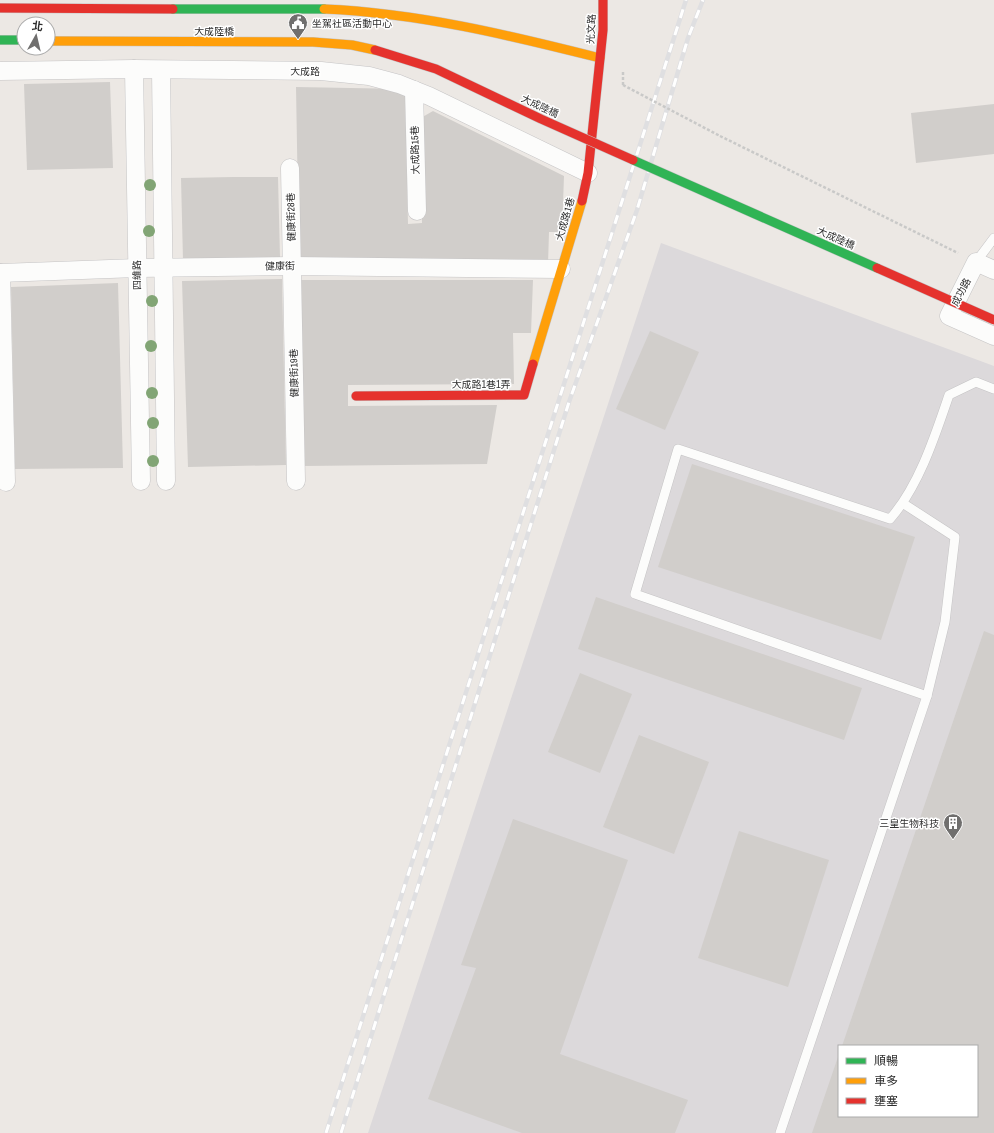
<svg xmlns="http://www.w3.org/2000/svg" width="994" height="1133" viewBox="0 0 994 1133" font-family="'Archivo Narrow','Noto Sans TC',sans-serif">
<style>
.industrial{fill:#dcd9db;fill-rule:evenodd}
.building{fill:#d1cecb}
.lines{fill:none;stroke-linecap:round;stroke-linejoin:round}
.lane-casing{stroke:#c5c4c5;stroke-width:10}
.street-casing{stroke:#c5c4c5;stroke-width:19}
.fast-casing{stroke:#c5c4c5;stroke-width:10}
.slow-casing{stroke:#c5c4c5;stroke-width:10}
.jam-casing{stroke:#c5c4c5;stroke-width:10}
.path{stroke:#c9c9c8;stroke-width:2.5;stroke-dasharray:3 2;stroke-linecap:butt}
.lane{stroke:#fcfcfb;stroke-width:9}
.street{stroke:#fcfcfb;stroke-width:18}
.fast{stroke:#30b455;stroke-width:9}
.slow{stroke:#ff9f0a;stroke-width:9}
.jam{stroke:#e5322d;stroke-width:9}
.rail-casing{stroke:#dfdfe1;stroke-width:4.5}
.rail{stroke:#fff;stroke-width:3;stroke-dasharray:9;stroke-linecap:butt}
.fast-bridge-casing{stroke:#c5c4c5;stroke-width:10;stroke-linecap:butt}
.slow-bridge-casing{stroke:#c5c4c5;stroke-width:10;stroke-linecap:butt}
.jam-bridge-casing{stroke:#c5c4c5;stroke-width:10;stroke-linecap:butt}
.path-bridge{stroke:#c9c9c8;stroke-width:2.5;stroke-dasharray:3 2;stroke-linecap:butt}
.fast-bridge{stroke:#30b455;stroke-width:9}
.slow-bridge{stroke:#ff9f0a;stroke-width:9}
.jam-bridge{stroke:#e5322d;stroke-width:9}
.tree{fill:#82a575}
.labels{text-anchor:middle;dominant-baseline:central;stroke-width:3;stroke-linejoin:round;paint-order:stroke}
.poi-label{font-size:10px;fill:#2e2e2e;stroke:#fff;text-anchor:start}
.street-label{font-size:10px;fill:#2e2e2e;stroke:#fff}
</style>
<rect width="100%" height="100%" fill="#ece8e4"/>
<path class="industrial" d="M661 243 994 366V1133H368ZM839 1046H977V1116H839Z"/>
<g class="building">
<polygon points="110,82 113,168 27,170 24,84"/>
<polygon points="296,87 405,89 408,224 422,223 419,119 433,111 564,176 562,232 549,232 548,264 299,261"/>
<polygon points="994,104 994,154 916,163 911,113"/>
<polygon points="233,177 278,177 280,257 183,260 181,178"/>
<polygon points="282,279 286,465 188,467 182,281"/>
<polygon points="300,280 533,280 531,333 513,333 514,384 348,385 348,406 497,405 487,464 304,466"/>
<polygon points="118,283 123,468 15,469 11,287"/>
<polygon points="650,331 699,352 665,430 616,409"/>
<polygon points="692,464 915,537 881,640 658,567"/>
<polygon points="596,597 862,688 844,740 578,649"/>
<polygon points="984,631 994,635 994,1133 812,1133 839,1054 839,1116 977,1116 977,1046 842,1046"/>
<polygon points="580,673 632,694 600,773 548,752"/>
<polygon points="639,735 709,762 674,854 603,827"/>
<polygon points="513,819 628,860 560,1054 688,1100 675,1133 522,1133 428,1099 476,968 461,965"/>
<polygon points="739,831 829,860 788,987 698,958"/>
</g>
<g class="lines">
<g class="lane-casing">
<g id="lane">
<polyline points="976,262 994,238"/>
<path d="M927 696 635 594 678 449 890 519C919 486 935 436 949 395L976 382 994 389"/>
<polyline points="780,1133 927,696 945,622 955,537 904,504"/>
</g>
</g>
<g class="street-casing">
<g id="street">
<polyline points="134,69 141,481"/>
<polyline points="161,70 166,481"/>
<polyline points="0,71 134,69 321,71 369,76 399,84 429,96 588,173"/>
<polyline points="414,90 417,211"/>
<polyline points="290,168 296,481"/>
<polyline points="994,270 976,262 949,316 994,336"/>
<polyline points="0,273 137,268 292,266 561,269"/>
<polyline points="1,273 6,482"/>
</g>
</g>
<g class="fast-casing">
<g id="fast">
<polyline points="173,9 324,9"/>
<polyline points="0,40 24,40"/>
</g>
</g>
<g class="slow-casing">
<g id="slow">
<path d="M324 9C418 13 509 35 600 58"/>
<polyline points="533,364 582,201"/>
</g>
</g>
<g class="jam-casing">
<g id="jam">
<polyline points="0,8 173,9"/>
<polyline points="582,201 588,173 603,30 603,0"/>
<polyline points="356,396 524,395 533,364"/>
</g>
</g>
<g class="path">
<polyline points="623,72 623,85"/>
<polyline points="720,136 958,253"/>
</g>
<use href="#lane" class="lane"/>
<use href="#street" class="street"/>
<use href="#fast" class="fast"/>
<use href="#slow" class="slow"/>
<use href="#jam" class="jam"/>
<g class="rail-casing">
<g id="rail">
<polyline points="326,1133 686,0"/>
<polyline points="341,1133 569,402 637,210 688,38 703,0"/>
</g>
</g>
<use href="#rail" class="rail"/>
<g class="fast-bridge-casing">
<polyline id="fast-bridge" points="633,160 877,268"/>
</g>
<g class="slow-bridge-casing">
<polyline id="slow-bridge" points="48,41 313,42 352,45 375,50"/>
</g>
<g class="jam-bridge-casing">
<g id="jam-bridge">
<polyline points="375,50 436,69 541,119 633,160"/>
<polyline points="877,268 994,320"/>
</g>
</g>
<polyline class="path-bridge" points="623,85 720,136"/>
<use href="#fast-bridge" class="fast-bridge"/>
<use href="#slow-bridge" class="slow-bridge"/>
<use href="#jam-bridge" class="jam-bridge"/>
</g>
<g class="tree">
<circle cx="150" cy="185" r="6"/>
<circle cx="149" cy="231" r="6"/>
<circle cx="152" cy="301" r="6"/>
<circle cx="151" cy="346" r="6"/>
<circle cx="152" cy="393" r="6"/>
<circle cx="153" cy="423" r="6"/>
<circle cx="153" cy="461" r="6"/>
</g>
<defs>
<g id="civic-pin" transform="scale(1)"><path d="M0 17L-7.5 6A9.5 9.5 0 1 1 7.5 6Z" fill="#706f6e" stroke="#fff"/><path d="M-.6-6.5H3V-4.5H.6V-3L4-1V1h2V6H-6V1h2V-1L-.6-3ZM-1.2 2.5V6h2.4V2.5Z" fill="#fff"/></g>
<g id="building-pin" transform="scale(1)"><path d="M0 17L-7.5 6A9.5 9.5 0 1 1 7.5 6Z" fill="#706f6e" stroke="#fff"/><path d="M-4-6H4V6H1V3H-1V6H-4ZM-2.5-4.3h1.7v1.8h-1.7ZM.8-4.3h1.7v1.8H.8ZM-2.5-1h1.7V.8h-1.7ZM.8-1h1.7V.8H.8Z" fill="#fff"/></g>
</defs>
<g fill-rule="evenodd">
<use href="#civic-pin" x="298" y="23"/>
<use href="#building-pin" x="953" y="823"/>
</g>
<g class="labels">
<g class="poi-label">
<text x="312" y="23">坐駕社區活動中心</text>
<text x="939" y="823" text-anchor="end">三皇生物科技</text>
</g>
<g class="street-label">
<text transform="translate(591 29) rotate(-87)">光文路</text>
<text x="214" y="31">大成陸橋</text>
<text x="305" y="71">大成路</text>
<text transform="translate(540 106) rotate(25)">大成陸橋</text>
<text transform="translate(415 150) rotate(-91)">大成路15巷</text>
<text transform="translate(291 217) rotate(-91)">健康街28巷</text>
<text transform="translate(565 219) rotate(-74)">大成路1巷</text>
<text transform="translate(836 238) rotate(24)">大成陸橋</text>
<text transform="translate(280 266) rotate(-1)">健康街</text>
<text transform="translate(137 275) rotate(-91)">四維路</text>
<text transform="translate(961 292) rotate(-63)">成功路</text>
<text transform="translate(294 373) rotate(-91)">健康街19巷</text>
<text x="481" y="384">大成路1巷1弄</text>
</g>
</g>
<rect x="838" y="1045" width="140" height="72" fill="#ffffff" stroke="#ababab"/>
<rect x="846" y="1058" width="20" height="6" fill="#30b455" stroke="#ababab"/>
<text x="874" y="1065" font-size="12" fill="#2e2e2e">順暢</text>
<rect x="846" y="1078" width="20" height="6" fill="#ff9f0a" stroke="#ababab"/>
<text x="874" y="1085" font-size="12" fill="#2e2e2e">車多</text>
<rect x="846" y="1098" width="20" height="6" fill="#e5322d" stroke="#ababab"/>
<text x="874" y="1105" font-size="12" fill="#2e2e2e">壅塞</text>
<g transform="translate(36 36) rotate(8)"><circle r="19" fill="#ffffff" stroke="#ababab"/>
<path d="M0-3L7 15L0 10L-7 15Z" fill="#706f6e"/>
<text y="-6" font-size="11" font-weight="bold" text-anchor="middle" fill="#2e2e2e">北</text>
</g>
</svg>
